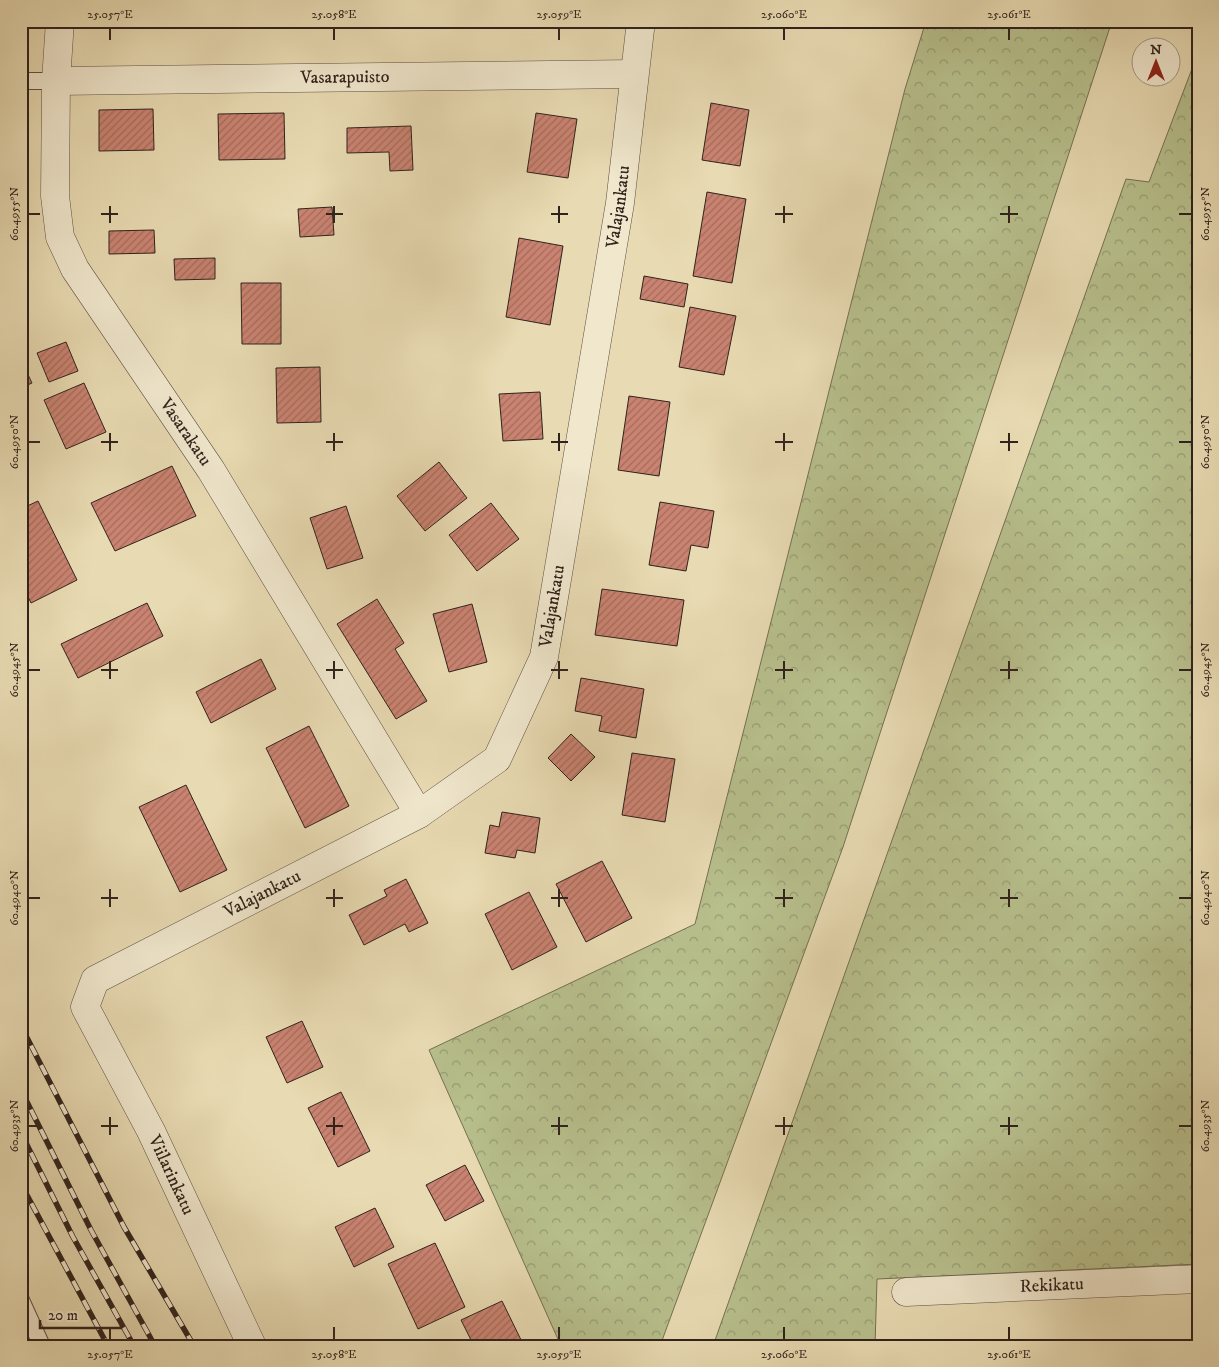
<svg xmlns="http://www.w3.org/2000/svg" width="1219" height="1367" viewBox="0 0 1219 1367" font-family="'IM FELL DW Pica',serif">
<style>
.forest{fill:url(#forest-crowns);stroke:#747054}
.building{fill:url(#building-hatch);stroke:#30221c}
.lines{fill:none;stroke-linecap:round;stroke-linejoin:round}
.lane-casing{stroke:#5e5042;stroke-width:18}
.street-casing{stroke:#5e5042;stroke-width:29}
.lane{stroke:#f0e7cd;stroke-width:16}
.street{stroke:#f0e7cd;stroke-width:28}
.rail-casing{stroke:#30221c;stroke-width:5.5}
.rail{stroke:#f0e7cd;stroke-width:4;stroke-dasharray:11;stroke-linecap:butt}
.ticks{fill:none;stroke:#30221c;stroke-width:2}
.labels{text-anchor:middle;dominant-baseline:central;stroke-width:4.5;stroke-linejoin:round;paint-order:stroke}
.street-label{font-size:18px;fill:#30221c;stroke:#f0e7cd}
.neatline{fill:none;stroke:#30221c;stroke-width:2}
.ticks-label{font-size:12px;text-anchor:middle;fill:#30221c}
</style>
<defs>
<pattern id="forest-crowns" width="20" height="18" patternUnits="userSpaceOnUse" patternTransform="scale(1.25)"><rect width="20" height="18" fill="#b7bf8c"/><path d="M2 6a3 3 0 1 1 6 0M12 15a3 3 0 1 1 6 0" fill="none" stroke="#959b72"/></pattern>
<pattern id="building-hatch" width="6" height="6" patternUnits="userSpaceOnUse" patternTransform="scale(1.25)"><rect width="6" height="6" fill="#ca8371"/><path d="M-1 1l2-2M0 6l6-6M5 7l2-2" fill="none" stroke="#a46b5c"/></pattern>
</defs>
<rect width="100%" height="100%" fill="#e8dab2"/>
<filter id="stains"><feTurbulence type="fractalNoise" baseFrequency=".004" numOctaves="4"/><feColorMatrix values="0 0 0 0 .2 0 0 0 0 .09 0 0 0 0 .02 0 0 0 .5 -.17"/></filter>
<radialGradient id="worn" r=".72"><stop offset=".6" stop-color="#630" stop-opacity="0"/><stop offset="1" stop-color="#630" stop-opacity=".3"/></radialGradient>
<g class="forest">
<polygon points="926,21 1088,21 1111,24 843,847 660,1346 561,1346 429,1050 695,924 905,89"/>
<polygon points="1198,53 1198,1264 877,1279 875,1346 713,1346 1126,179 1149,182"/>
</g>
<g class="building">
<polygon points="711,103 749,110 740,166 702,160"/>
<polygon points="153,109 154,150 99,151 99,110"/>
<polygon points="284,113 285,159 219,160 218,114"/>
<polygon points="536,113 577,119 568,178 527,172"/>
<polygon points="411,126 413,170 390,171 389,152 347,153 347,128"/>
<polygon points="707,192 746,199 732,283 693,276"/>
<polygon points="332,207 334,235 300,237 298,209"/>
<polygon points="154,230 155,253 109,254 109,231"/>
<polygon points="519,238 563,246 550,325 506,317"/>
<polygon points="215,258 215,279 175,280 174,259"/>
<polygon points="644,276 688,284 684,307 640,299"/>
<polygon points="241,283 281,283 281,344 242,344"/>
<polygon points="690,307 736,316 724,375 679,367"/>
<polygon points="66,342 78,371 49,382 37,353"/>
<polygon points="21,360 32,383 21,388"/>
<polygon points="320,367 321,422 277,423 276,368"/>
<polygon points="84,383 106,432 66,449 44,400"/>
<polygon points="540,392 543,439 503,441 499,394"/>
<polygon points="629,396 670,402 659,476 618,470"/>
<polygon points="439,462 467,498 425,531 397,496"/>
<polygon points="172,466 196,516 115,551 91,503"/>
<polygon points="38,501 77,580 31,603 21,582 21,509"/>
<polygon points="660,502 714,511 708,548 691,545 686,571 649,565"/>
<polygon points="491,503 519,539 477,571 449,535"/>
<polygon points="346,506 363,558 327,569 310,518"/>
<polygon points="602,589 684,600 677,646 595,635"/>
<polygon points="377,599 404,643 395,649 427,701 396,719 337,624"/>
<polygon points="147,603 163,636 78,678 61,644"/>
<polygon points="472,604 487,662 449,672 433,614"/>
<polygon points="261,659 276,689 211,723 196,692"/>
<polygon points="581,678 644,689 636,738 599,731 602,716 575,711"/>
<polygon points="309,726 349,806 305,828 266,748"/>
<polygon points="571,734 595,757 571,781 548,758"/>
<polygon points="632,753 675,759 665,822 622,815"/>
<polygon points="186,785 227,870 180,892 139,807"/>
<polygon points="502,812 540,818 535,853 517,850 515,858 485,853 490,825 499,827"/>
<polygon points="602,861 632,918 586,942 556,884"/>
<polygon points="406,879 428,923 409,932 405,924 364,945 349,915 387,896 384,890"/>
<polygon points="529,892 557,947 512,970 485,914"/>
<polygon points="302,1021 323,1067 287,1083 266,1037"/>
<polygon points="341,1092 370,1151 338,1167 308,1108"/>
<polygon points="465,1165 484,1201 445,1221 426,1185"/>
<polygon points="375,1208 394,1247 354,1267 335,1227"/>
<polygon points="435,1243 465,1307 418,1329 388,1264"/>
<polygon points="502,1301 524,1346 474,1346 461,1320"/>
</g>
<g class="lines">
<g class="lane-casing">
<g id="lane">
<polyline points="21,81 56,81"/>
<polyline points="21,1300 42,1346"/>
</g>
</g>
<g class="street-casing">
<g id="street">
<path id="s1" d="M60 21 56 81 55 196 60 237 75 269 211 470 419 814"/>
<path id="s2" d="M56 81 633 74"/>
<path id="s3" d="M906 1292 1198 1279"/>
<path id="s4" d="M252 1346 151 1131 85 1007 95 980 419 814 497 759 544 657 620 203 641 21"/>
</g>
</g>
<use href="#lane" class="lane"/>
<use href="#street" class="street"/>
<g class="rail-casing">
<g id="rail">
<polyline points="21,1026 124,1227 194,1346"/>
<polyline points="21,1090 91,1230 155,1346"/>
<polyline points="21,1133 73,1237 134,1346"/>
<polyline points="21,1184 108,1346"/>
</g>
</g>
<use href="#rail" class="rail"/>
</g>
<path class="ticks" d="M110 28V40M334 28V40M559 28V40M784 28V40M1009 28V40M110 206V223M334 206V223M559 206V223M784 206V223M1009 206V223M28 214H40M101 214H118M326 214H343M551 214H568M775 214H793M1000 214H1018M1179 214H1192M110 433V451M334 433V451M559 433V451M784 433V451M1009 433V451M28 442H40M101 442H118M326 442H343M551 442H568M775 442H793M1000 442H1018M1179 442H1192M110 661V679M334 661V679M559 661V679M784 661V679M1009 661V679M28 670H40M101 670H118M326 670H343M551 670H568M775 670H793M1000 670H1018M1179 670H1192M110 889V907M334 889V907M559 889V907M784 889V907M1009 889V907M28 898H40M101 898H118M326 898H343M551 898H568M775 898H793M1000 898H1018M1179 898H1192M110 1117V1135M334 1117V1135M559 1117V1135M784 1117V1135M1009 1117V1135M28 1126H40M101 1126H118M326 1126H343M551 1126H568M775 1126H793M1000 1126H1018M1179 1126H1192M110 1327V1340M334 1327V1340M559 1327V1340M784 1327V1340M1009 1327V1340"/>
<g class="labels">
<g class="street-label">
<text stroke="none"><textPath href="#s2" startOffset="289">Vasarapuisto</textPath></text>
<text stroke="none"><textPath href="#s4" startOffset="1435">Valajankatu</textPath></text>
<text stroke="none"><textPath href="#s1" startOffset="449">Vasarakatu</textPath></text>
<text stroke="none"><textPath href="#s4" startOffset="1030">Valajankatu</textPath></text>
<text stroke="none"><textPath href="#s4" startOffset="595">Valajankatu</textPath></text>
<text transform="translate(171 1175) rotate(65)">Viilarinkatu</text>
<text stroke="none"><textPath href="#s3" startOffset="146">Rekikatu</textPath></text>
</g>
</g>
<rect width="1219" height="1367" fill="none" stroke="#e8dab2" stroke-width="55"/>
<g transform="translate(1156 62)"><circle r="24" fill="#f0e7cd" stroke="#a39886"/>
<path d="M0-4L9 19L0 12L-9 19Z" fill="#8f2418"/>
<text y="-8" font-size="14" font-weight="bold" text-anchor="middle" fill="#30221c">N</text>
</g>
<path d="M40 1320v8h81v-8" fill="none" stroke="#30221c" stroke-width="2.5"/>
<text x="48" y="1320" font-size="15" fill="#30221c" stroke="#f0e7cd" stroke-width="4" paint-order="stroke">20 m</text>
<rect x="28" y="28" width="1164" height="1312" class="neatline"/>
<g class="ticks-label">
<text x="110" y="18">25.057°E</text>
<text x="334" y="18">25.058°E</text>
<text x="559" y="18">25.059°E</text>
<text x="784" y="18">25.060°E</text>
<text x="1009" y="18">25.061°E</text>
<text transform="translate(14 214) rotate(-90)" y="4">60.4955°N</text>
<text transform="translate(1205 214) rotate(-90)" y="4">60.4955°N</text>
<text transform="translate(14 442) rotate(-90)" y="4">60.4950°N</text>
<text transform="translate(1205 442) rotate(-90)" y="4">60.4950°N</text>
<text transform="translate(14 670) rotate(-90)" y="4">60.4945°N</text>
<text transform="translate(1205 670) rotate(-90)" y="4">60.4945°N</text>
<text transform="translate(14 898) rotate(-90)" y="4">60.4940°N</text>
<text transform="translate(1205 898) rotate(-90)" y="4">60.4940°N</text>
<text transform="translate(14 1126) rotate(-90)" y="4">60.4935°N</text>
<text transform="translate(1205 1126) rotate(-90)" y="4">60.4935°N</text>
<text x="110" y="1358">25.057°E</text>
<text x="334" y="1358">25.058°E</text>
<text x="559" y="1358">25.059°E</text>
<text x="784" y="1358">25.060°E</text>
<text x="1009" y="1358">25.061°E</text>
</g>
<rect width="100%" height="100%" filter="url(#stains)"/>
<rect width="100%" height="100%" fill="url(#worn)"/>
</svg>
